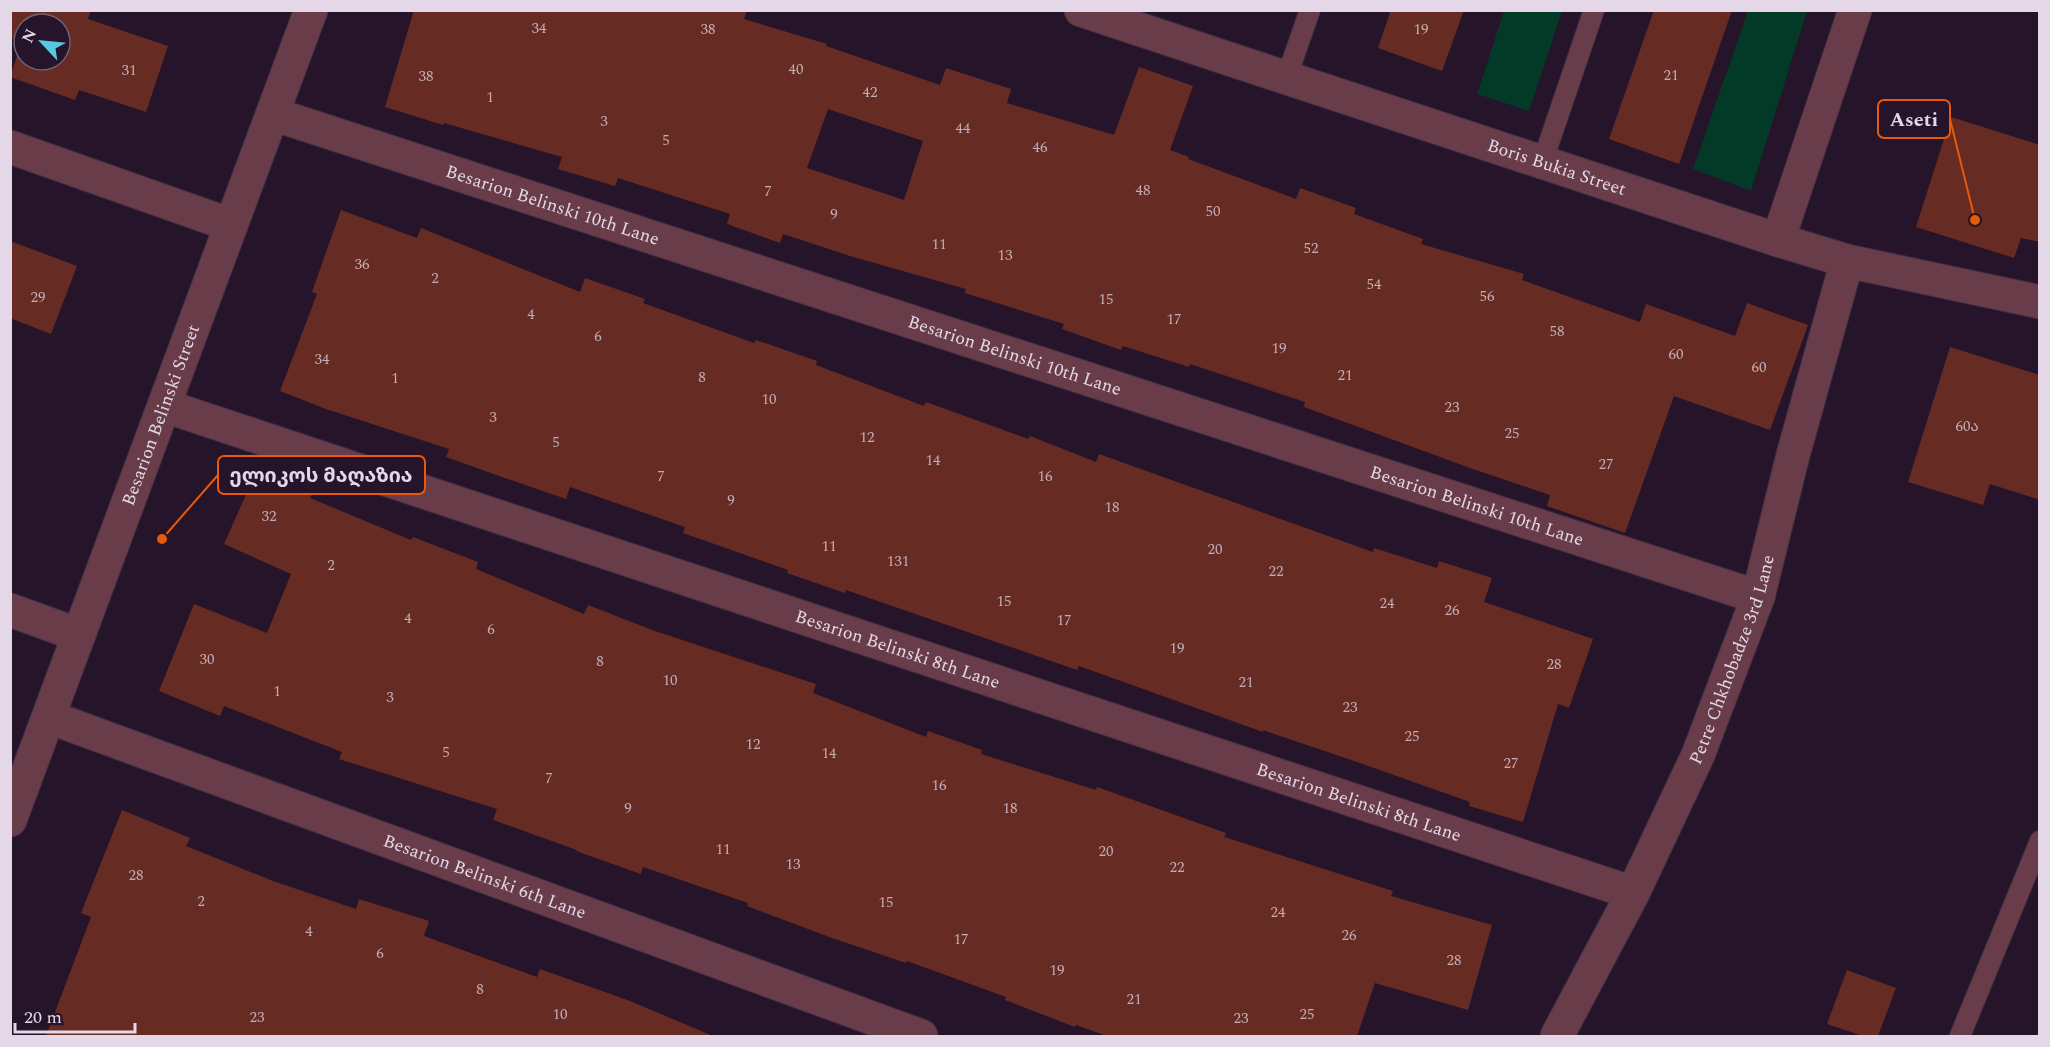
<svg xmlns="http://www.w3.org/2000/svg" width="2050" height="1047" viewBox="0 0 2050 1047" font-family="Spectral,'Noto Sans Georgian',serif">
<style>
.green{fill:#023a27}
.building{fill:#662c23;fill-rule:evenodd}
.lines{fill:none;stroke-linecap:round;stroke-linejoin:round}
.service-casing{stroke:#412f44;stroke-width:22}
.minor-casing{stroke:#412f44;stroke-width:35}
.tertiary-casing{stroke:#412f44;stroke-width:35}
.service{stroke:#693c49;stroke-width:20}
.minor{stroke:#693c49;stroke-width:33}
.tertiary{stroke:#693c49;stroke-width:33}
.labels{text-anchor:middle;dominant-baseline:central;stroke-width:5;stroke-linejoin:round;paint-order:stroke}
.number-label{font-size:15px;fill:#c4acb6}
.street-label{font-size:18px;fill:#e4d7e7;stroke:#26142a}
.leader{fill:none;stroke:#e8590c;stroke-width:2}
.callout-dot{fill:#e8590c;stroke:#26142a;stroke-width:2}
.callout{fill:#26142a;stroke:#e8590c;stroke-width:2}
.callout-label{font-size:20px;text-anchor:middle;font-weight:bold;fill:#e4d7e7}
</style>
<rect width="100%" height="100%" fill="#26142a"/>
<g class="green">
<polygon points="1504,11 1562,11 1529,111 1477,94"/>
<polygon points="1748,11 1807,11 1751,191 1693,169"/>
</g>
<g class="building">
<path d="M10 10H91L88 19 168 46 146 112 79 90 75 100 10 77 22 41 10 37ZM24 24H60V60H24Z"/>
<path d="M414 10H747L744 19 827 44 826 46 940 85 946 68 1011 89 1007 103 1114 135 1139 67 1193 86 1170 150 1189 157 1188 159 1296 199 1300 188 1356 208 1354 214 1423 239 1421 244 1524 274 1522 280 1640 322 1646 304 1735 336 1747 303 1808 325 1770 430 1674 396 1625 533 1547 506 1550 495 1470 468 1304 407 1305 402 1190 364 1189 367 1123 346 1121 350 1062 329 1064 324 965 293 966 289 850 256 783 234 780 243 727 224 730 214 618 178 615 186 558 169 562 157 444 123 443 125 385 107ZM828 109 923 141 904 200 807 168Z"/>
<polygon points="1391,10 1464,10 1442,71 1378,48"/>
<polygon points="1654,10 1732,10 1679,164 1609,139"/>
<polygon points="1951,117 2040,145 2040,242 2021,238 2014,258 1916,227"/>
<polygon points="341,210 417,238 421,228 580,292 585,278 645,299 643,303 754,343 756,340 817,361 816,365 924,406 926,402 1028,439 1030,436 1096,462 1099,454 1373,552 1374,548 1437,568 1439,561 1492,578 1484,602 1593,639 1569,708 1558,704 1523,822 1469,806 1470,802 1357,762 1263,730 1263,732 1079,666 1077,670 846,590 845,593 787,573 788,570 683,533 685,527 570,487 566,499 505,478 446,457 449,449 326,409 280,391 317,294 312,292"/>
<polygon points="10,241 77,266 51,334 10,318"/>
<polygon points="1950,347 2040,375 2040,500 1990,484 1983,505 1908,482"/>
<polygon points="260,463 315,488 310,498 411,540 413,537 478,562 476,569 584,614 588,605 652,630 816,684 813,693 926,737 928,731 982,750 981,754 1096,790 1097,787 1226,833 1224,837 1393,891 1391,896 1492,925 1468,1010 1375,983 1357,1036 1107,1036 1076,1025 1075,1027 1005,1000 1006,997 907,961 906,963 832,938 747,906 748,903 643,867 641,874 576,851 577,850 493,820 497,809 339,759 342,752 224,706 220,716 159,691 194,604 267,633 291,574 224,544"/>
<polygon points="122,810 190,838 186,846 273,881 356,909 359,899 429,921 424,936 537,977 540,969 630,1001 713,1036 46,1036 91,917 81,913"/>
<polygon points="1847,970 1896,988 1878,1036 1863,1036 1827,1024"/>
</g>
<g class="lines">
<g class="service-casing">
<g id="service">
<polyline points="1286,79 1310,10"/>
<polyline points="1542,163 1594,10"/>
<polyline points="1960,1036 2040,841"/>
</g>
</g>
<g class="minor-casing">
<g id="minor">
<path id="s1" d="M273 114 1758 597"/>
<polyline points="10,147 231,225"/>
<polyline points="1778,240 1855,10"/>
<path id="s2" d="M165 406 1633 893"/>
<polyline points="10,610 79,635"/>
<path id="s3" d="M49 717 921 1036"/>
<path id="s4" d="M10 820 311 10"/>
</g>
</g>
<g class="tertiary-casing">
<g id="tertiary">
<path id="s5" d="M1081 10 1778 240 1847 261 2040 302"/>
<path id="s6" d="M1557 1036 1633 893 1698 755 1758 597 1793 455 1847 261"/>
</g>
</g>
<use href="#service" class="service"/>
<use href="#minor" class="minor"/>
<use href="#tertiary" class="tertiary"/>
</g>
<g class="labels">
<g class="number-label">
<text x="539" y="28">34</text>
<text x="708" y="29">38</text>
<text x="1421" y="29">19</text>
<text x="796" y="69">40</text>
<text x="129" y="70">31</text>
<text x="1671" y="75">21</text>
<text x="426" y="76">38</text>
<text x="870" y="92">42</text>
<text x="490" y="97">1</text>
<text x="604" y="121">3</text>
<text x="963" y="128">44</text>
<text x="666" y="140">5</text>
<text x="1040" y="147">46</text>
<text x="1143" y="190">48</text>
<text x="768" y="191">7</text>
<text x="1213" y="211">50</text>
<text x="834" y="214">9</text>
<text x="939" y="244">11</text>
<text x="1311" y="248">52</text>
<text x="1005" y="255">13</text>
<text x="362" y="264">36</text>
<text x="435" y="278">2</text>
<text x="1374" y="284">54</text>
<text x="1487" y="296">56</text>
<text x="38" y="297">29</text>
<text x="1106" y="299">15</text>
<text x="531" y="314">4</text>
<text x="1174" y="319">17</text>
<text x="1557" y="331">58</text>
<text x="598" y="336">6</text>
<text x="1279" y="348">19</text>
<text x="1676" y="354">60</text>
<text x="322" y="359">34</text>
<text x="1759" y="367">60</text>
<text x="1345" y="375">21</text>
<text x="702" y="377">8</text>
<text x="395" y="378">1</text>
<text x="769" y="399">10</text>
<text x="1452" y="407">23</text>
<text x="493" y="417">3</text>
<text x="1967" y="426">60ა</text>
<text x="1512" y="433">25</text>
<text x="867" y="437">12</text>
<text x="556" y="442">5</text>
<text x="933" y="460">14</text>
<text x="1606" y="464">27</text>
<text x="661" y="476">7</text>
<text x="1045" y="476">16</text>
<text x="731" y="500">9</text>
<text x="1112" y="507">18</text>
<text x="269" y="516">32</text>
<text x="829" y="546">11</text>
<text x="1215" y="549">20</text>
<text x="898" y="561">131</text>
<text x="331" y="565">2</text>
<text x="1276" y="571">22</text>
<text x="1004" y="601">15</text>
<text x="1387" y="603">24</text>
<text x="1452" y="610">26</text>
<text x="408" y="618">4</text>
<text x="1064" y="620">17</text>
<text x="491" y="629">6</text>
<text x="1177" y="648">19</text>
<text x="207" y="659">30</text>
<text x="600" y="661">8</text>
<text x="1554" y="664">28</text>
<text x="670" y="680">10</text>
<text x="1246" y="682">21</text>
<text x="277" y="691">1</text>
<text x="390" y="697">3</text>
<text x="1350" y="707">23</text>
<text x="1412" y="736">25</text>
<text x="753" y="744">12</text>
<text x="446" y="752">5</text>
<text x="829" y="753">14</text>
<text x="1511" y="763">27</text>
<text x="549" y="778">7</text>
<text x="939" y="785">16</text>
<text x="628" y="808">9</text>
<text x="1010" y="808">18</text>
<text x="723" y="849">11</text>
<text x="1106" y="851">20</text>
<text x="793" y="864">13</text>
<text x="1177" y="867">22</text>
<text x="136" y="875">28</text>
<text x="201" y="901">2</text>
<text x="886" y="902">15</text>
<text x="1278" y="912">24</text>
<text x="309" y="931">4</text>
<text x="1349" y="935">26</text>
<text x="961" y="939">17</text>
<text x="380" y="953">6</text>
<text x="1454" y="960">28</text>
<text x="1057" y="970">19</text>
<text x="480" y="989">8</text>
<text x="1134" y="999">21</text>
<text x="560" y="1014">10</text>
<text x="1307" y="1014">25</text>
<text x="257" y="1017">23</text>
<text x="1241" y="1018">23</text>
</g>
<g class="street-label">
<text stroke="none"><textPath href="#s5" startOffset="501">Boris Bukia Street</textPath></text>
<text stroke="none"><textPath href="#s1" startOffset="294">Besarion Belinski 10th Lane</textPath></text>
<text stroke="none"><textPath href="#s1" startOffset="780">Besarion Belinski 10th Lane</textPath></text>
<text stroke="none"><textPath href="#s4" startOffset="432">Besarion Belinski Street</textPath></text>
<text stroke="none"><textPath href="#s1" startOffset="1266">Besarion Belinski 10th Lane</textPath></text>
<text stroke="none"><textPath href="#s2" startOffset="772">Besarion Belinski 8th Lane</textPath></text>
<text stroke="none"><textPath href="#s6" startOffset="416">Petre Chkhobadze 3rd Lane</textPath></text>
<text stroke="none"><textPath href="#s2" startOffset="1258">Besarion Belinski 8th Lane</textPath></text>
<text stroke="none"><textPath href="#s3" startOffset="464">Besarion Belinski 6th Lane</textPath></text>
</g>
</g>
<path class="leader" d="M1975 220L1950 119M162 539L218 475"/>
<g class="callout-dot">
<circle cx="1975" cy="220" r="6"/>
<circle cx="162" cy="539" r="6"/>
</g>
<g class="callout">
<rect x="1878" y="100" width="72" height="38" rx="6"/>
<rect x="218" y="456" width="207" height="38" rx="6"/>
</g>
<g class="callout-label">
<text x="1914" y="126">Aseti</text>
<text x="321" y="482">ელიკოს მაღაზია</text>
</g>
<rect width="2050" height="1047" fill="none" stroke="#e4d7e7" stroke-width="24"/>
<g transform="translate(42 42) rotate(296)"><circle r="28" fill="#26142a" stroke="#726276" stroke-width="1.5"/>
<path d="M0-4.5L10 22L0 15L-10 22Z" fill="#56c9e1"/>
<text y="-9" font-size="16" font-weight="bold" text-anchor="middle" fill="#e4d7e7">N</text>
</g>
<path d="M15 1023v9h120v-9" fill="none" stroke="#e4d7e7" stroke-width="3"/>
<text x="24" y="1023" font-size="18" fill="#e4d7e7" stroke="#26142a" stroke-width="4.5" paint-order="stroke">20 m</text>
</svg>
